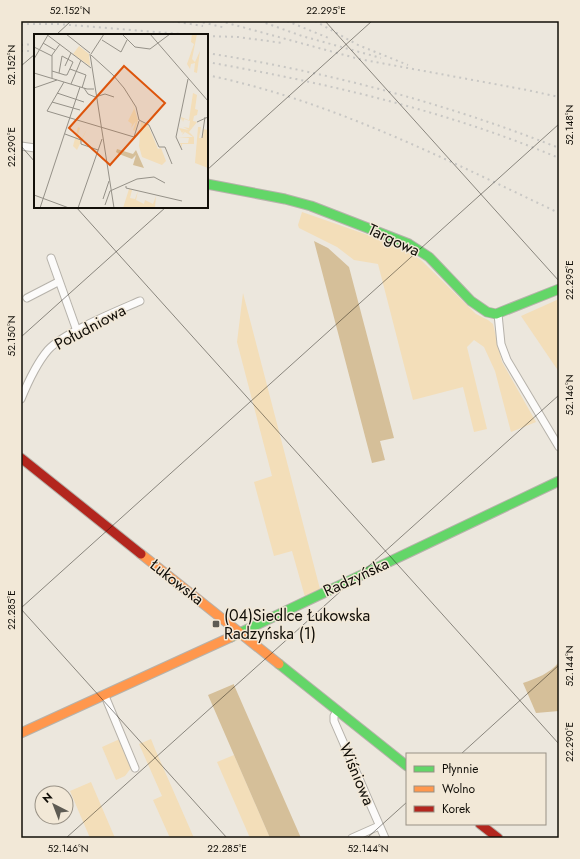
<svg xmlns="http://www.w3.org/2000/svg" width="580" height="859" viewBox="0 0 580 859" font-family="Jost,sans-serif">
<style>
.green{fill:#f3deb9}
.forest{fill:#d5bf99}
.lines{fill:none;stroke-linecap:round;stroke-linejoin:round}
.street-casing{stroke:#b6b2aa;stroke-width:9}
.fast-casing{stroke:#b6b2aa;stroke-width:11}
.slow-casing{stroke:#b6b2aa;stroke-width:11}
.jam-casing{stroke:#b6b2aa;stroke-width:11}
.street{stroke:#fcfbfa;stroke-width:7}
.fast{stroke:#63d668;stroke-width:9}
.slow{stroke:#ff974d;stroke-width:9}
.jam{stroke:#b3261e;stroke-width:9}
.rail{stroke:#c8c7c4;stroke-width:2;stroke-dasharray:2 4;stroke-linecap:butt}
.ticks{fill:none;stroke:#120f09;stroke-width:1;stroke-opacity:0.45}
.poi-dot{fill:#5e5b53;stroke:#f2e8d7;stroke-width:1.5}
.labels{text-anchor:middle;dominant-baseline:central;stroke-width:3;stroke-linejoin:round;paint-order:stroke}
.street-label{font-size:16px;fill:#120f09;stroke:#f2e8d7}
.poi-label{font-size:16px;fill:#120f09;stroke:#f2e8d7;text-anchor:start}
.inset-road{fill:none;stroke:#959188;stroke-width:1}
.view{fill:#dd550c;fill-opacity:0.15;stroke:#dd550c;stroke-width:2}
.inset-edge{fill:none;stroke:#120f09;stroke-width:2}
.neatline{fill:none;stroke:#120f09;stroke-width:1.5}
.ticks-label{font-size:10px;text-anchor:middle;fill:#120f09}
</style>
<rect width="100%" height="100%" fill="#ece7dd"/>
<g class="green">
<polygon points="302,212 385,241 420,259 476,314 488,320 493,324 502,362 536,422 511,432 495,371 484,347 474,340 467,347 487,429 474,432 463,387 413,400 378,264 354,260 337,247 299,228 298,225"/>
<polygon points="243,293 320,589 305,597 292,551 274,556 254,482 272,476 237,342"/>
<polygon points="559,299 559,372 521,316"/>
<polygon points="122,738 131,768 125,776 116,780 102,747"/>
<polygon points="151,739 155,749 194,838 170,838 153,800 162,796 139,744"/>
<polygon points="234,755 270,838 250,838 217,762"/>
<polygon points="91,782 115,838 90,838 70,791"/>
</g>
<g class="forest">
<polygon points="314,241 328,248 349,267 394,438 380,441 385,460 372,463"/>
<path d="M559 662V711L536 713 523 683C537 678 549 674 559 662Z"/>
<polygon points="234,684 234,685 301,838 270,838 208,695"/>
</g>
<g class="lines">
<g class="street-casing">
<g id="street">
<polyline points="21,146 35,148"/>
<polyline points="51,258 77,331"/>
<polyline points="27,298 58,282"/>
<polyline points="498,314 501,344 507,360 559,447"/>
<path d="M21 399C28 382 36 364 48 350 63 333 117 311 140 301"/>
<polyline points="105,696 135,768"/>
<polyline points="337,711 334,716 334,721 385,838"/>
<polyline points="352,838 379,826"/>
</g>
</g>
<g class="fast-casing">
<g id="fast">
<polyline points="207,184 285,199 311,206 409,244 429,257 471,301 487,312 496,314 559,289"/>
<polyline points="231,637 559,481"/>
<polyline points="279,664 407,766"/>
</g>
</g>
<g class="slow-casing">
<g id="slow">
<polyline points="141,554 279,664"/>
<polyline points="21,733 231,637"/>
</g>
</g>
<g class="jam-casing">
<g id="jam">
<polyline points="21,458 141,554"/>
<polyline points="480,824 498,838"/>
</g>
</g>
<use href="#street" class="street"/>
<use href="#fast" class="fast"/>
<use href="#slow" class="slow"/>
<use href="#jam" class="jam"/>
<g class="rail">
<polyline points="172,21 203,26"/>
<polyline points="197,21 226,28"/>
<polyline points="220,21 359,59 527,90 559,97"/>
<polyline points="260,21 302,36 381,58"/>
<polyline points="287,21 331,39"/>
<polyline points="315,21 358,45 408,65"/>
<polyline points="21,24 58,24 193,35"/>
<polyline points="207,36 238,37 283,43"/>
<polyline points="21,45 35,44"/>
<polyline points="21,51 35,51"/>
<path d="M207 53C328 72 445 103 559 148"/>
<path d="M207 62C327 83 447 111 559 158"/>
<path d="M207 75C332 101 445 159 559 213"/>
</g>
</g>
<path class="ticks" d="M325 21 559 281M56 35 71 21M21 66 35 54M21 146 35 162M207 170 372 21M76 207 559 744M21 337 166 207M21 608 559 124M21 609 227 838M461 754 559 665M66 838 559 395M367 838 407 802"/>
<rect class="poi-dot" x="212" y="620" width="8" height="8" rx="2"/>
<g class="labels">
<g class="street-label">
<text transform="translate(394 240) rotate(25)">Targowa</text>
<text transform="translate(90 327) rotate(-28)">Południowa</text>
<text transform="translate(356 577) rotate(-25)">Radzyńska</text>
<text transform="translate(177 582) rotate(38)">Łukowska</text>
<text transform="translate(357 774) rotate(67)">Wiśniowa</text>
</g>
<g class="poi-label">
<text x="224" y="615">(04)Siedlce Łukowska<tspan x="224" dy="18">Radzyńska (1)</tspan></text>
</g>
</g>
<g transform="translate(34 34)">
<rect width="174" height="174" fill="#ece7dd"/>
<path d="M158 0H163L158 25 161 28 166 17 163 39 160 38 161 29 157 30 156 35 153 30 160 10 157 8ZM45 12 55 20 56 32 39 20ZM159 59 163 61 161 75 164 76 163 81 160 82 159 87 163 88 155 98 160 103V110H148V114L146 109H154L155 104 143 103H159L151 98 148 101 150 97 148 99 145 94 155 96 149 93 155 94 156 87 150 85 149 88 148 84 147 87V83L157 87 155 86ZM98 67 104 86 101 97 99 96 102 87 97 94 98 90 94 87 100 75ZM107 88 114 91 124 115 127 114 132 127 128 131 108 123 105 112ZM44 93 46 94 43 104 47 106 53 95 43 116 39 112ZM164 93H167L165 104H168L169 95 174 96V134L161 129ZM95 155 98 156 96 164 101 165 104 157 102 166 110 170 111 166 119 170 122 162 121 174H89Z" fill="#f3deb9"/>
<path d="M83 115 99 120 102 116 110 134 99 131 102 121 98 125 85 120 82 118Z" fill="#d5bf99"/>
<path class="inset-road" d="M12 0 57 34M32 0 56 19M88 0 101 13 116 15 136 0M116 0 174 67M68 6 87 18 93 6M9 9 21 16M0 13 18 22M56 20 80 174M57 20 70 0M57 21 79 41 90 54 102 73 105 86 115 91 125 113H131L138 130M0 25 14 1M31 32 37 19M36 35 52 41 48 54M18 37 31 41H33L39 28 28 22 25 39M0 39 53 55H60M18 44V21L26 10M30 48 13 77 100 103 105 87M37 50 47 26M0 54 23 46M50 54 54 60 61 63 71 60 80 63M23 59 50 68M18 68 46 76M163 88 174 83M31 100 47 106V110L64 116M168 104 171 83M148 116 142 103 154 45M92 152V154L148 167M0 161 35 174M69 165 75 147M71 171 76 157 103 145 120 143 131 149M6 174 46 53M44 174 68 105"/>
<path class="view" d="M90 32 131 69 76 131 35 94Z"/>
<rect width="174" height="174" class="inset-edge"/>
</g>
<rect width="580" height="859" fill="none" stroke="#f2e8d7" stroke-width="44"/>
<rect x="406" y="753" width="140" height="72" fill="#f2e8d7" stroke="#989185"/>
<rect x="414" y="766" width="20" height="6" fill="#63d668" stroke="#989185"/>
<text x="442" y="773" font-size="12" fill="#120f09">Płynnie</text>
<rect x="414" y="786" width="20" height="6" fill="#ff974d" stroke="#989185"/>
<text x="442" y="793" font-size="12" fill="#120f09">Wolno</text>
<rect x="414" y="806" width="20" height="6" fill="#b3261e" stroke="#989185"/>
<text x="442" y="813" font-size="12" fill="#120f09">Korek</text>
<g transform="translate(54 805) rotate(318)"><circle r="19" fill="#f2e8d7" stroke="#989185"/>
<path d="M0-3L7 15L0 10L-7 15Z" fill="#5e5b53"/>
<text y="-6" font-size="11" font-weight="bold" text-anchor="middle" fill="#120f09">N</text>
</g>
<rect x="22" y="22" width="536" height="815" class="neatline"/>
<g class="ticks-label">
<text x="70" y="14">52.152°N</text>
<text x="326" y="14">22.295°E</text>
<text transform="translate(11 65) rotate(-90)" y="4">52.152°N</text>
<text transform="translate(569 125) rotate(-90)" y="4">52.148°N</text>
<text transform="translate(11 147) rotate(-90)" y="4">22.290°E</text>
<text transform="translate(569 280) rotate(-90)" y="4">22.295°E</text>
<text transform="translate(11 336) rotate(-90)" y="4">52.150°N</text>
<text transform="translate(569 395) rotate(-90)" y="4">52.146°N</text>
<text transform="translate(11 610) rotate(-90)" y="4">22.285°E</text>
<text transform="translate(569 666) rotate(-90)" y="4">52.144°N</text>
<text transform="translate(569 742) rotate(-90)" y="4">22.290°E</text>
<text x="68" y="852">52.146°N</text>
<text x="227" y="852">22.285°E</text>
<text x="368" y="852">52.144°N</text>
</g>
</svg>
